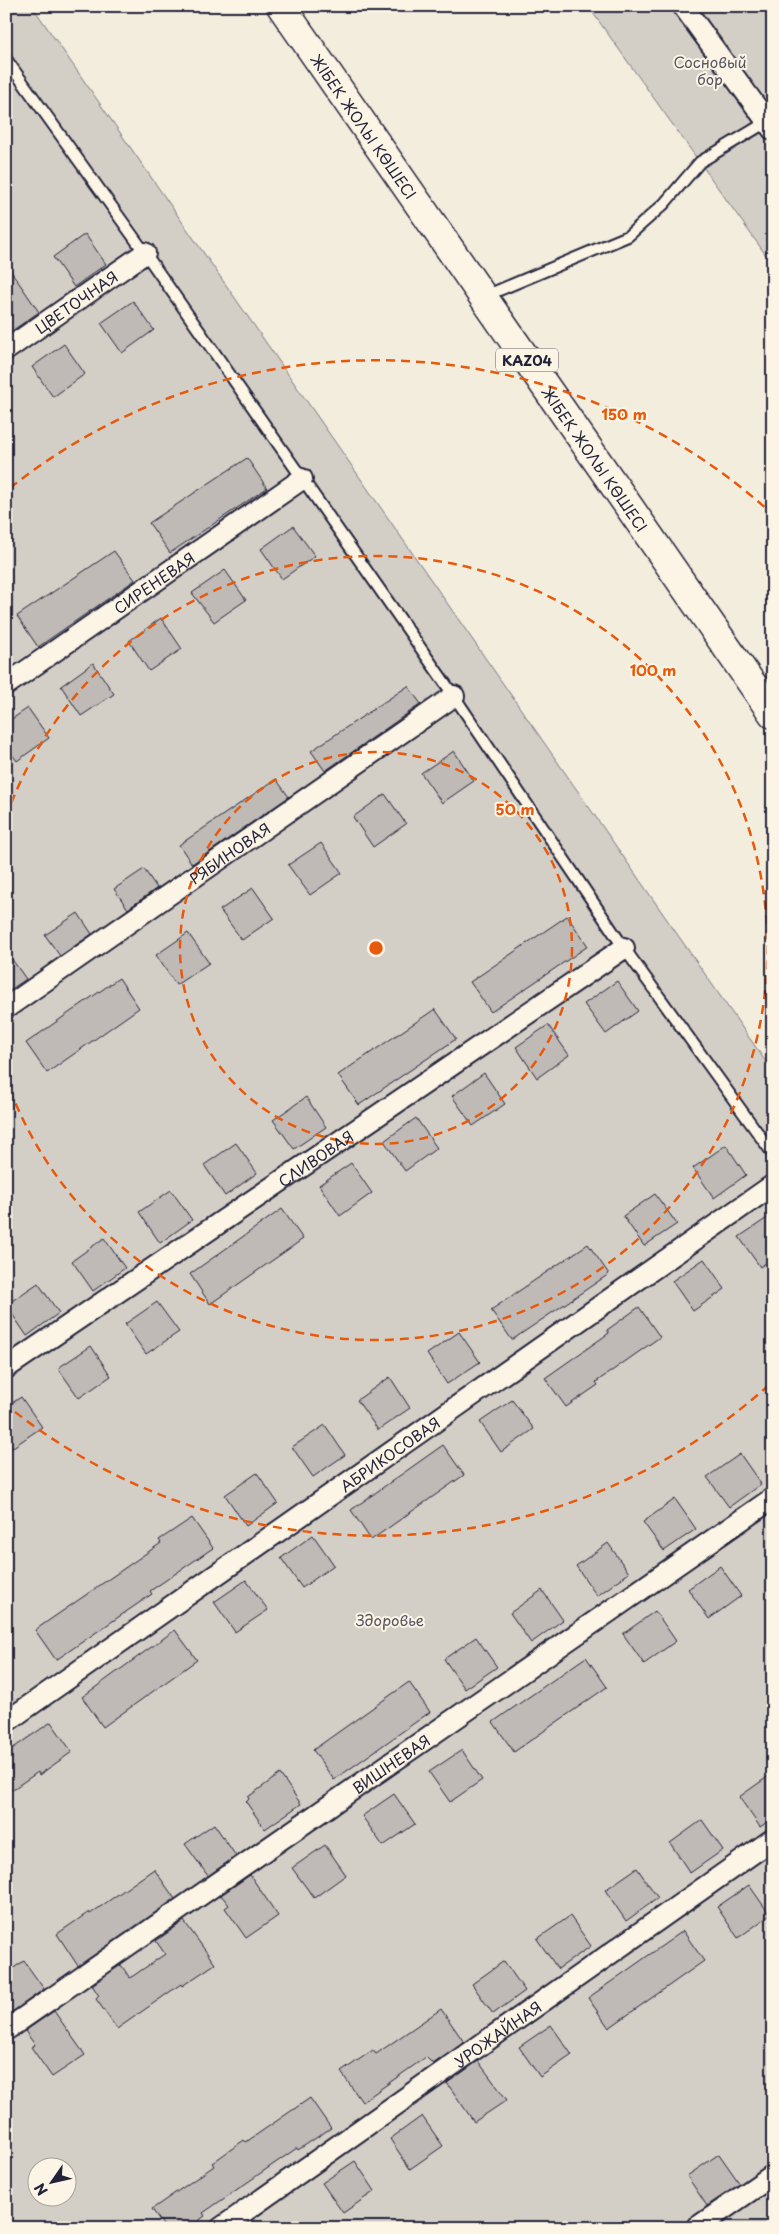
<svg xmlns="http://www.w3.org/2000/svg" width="779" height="2234" viewBox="0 0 779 2234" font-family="'Playpen Sans',sans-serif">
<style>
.green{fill:#d4cfc6;stroke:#7b7880;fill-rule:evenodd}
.building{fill:#bfbab6;stroke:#22223b}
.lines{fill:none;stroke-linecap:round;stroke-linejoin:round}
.lane-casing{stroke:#22223b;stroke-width:14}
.street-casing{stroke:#22223b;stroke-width:24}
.highway-casing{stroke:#22223b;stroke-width:31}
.lane{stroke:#fcf5e5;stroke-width:10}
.street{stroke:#fcf5e5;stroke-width:20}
.highway{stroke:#fcf5e5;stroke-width:28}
.ring{fill:none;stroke:#e8590c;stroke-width:2.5;stroke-dasharray:9 6}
.labels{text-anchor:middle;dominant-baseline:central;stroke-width:4;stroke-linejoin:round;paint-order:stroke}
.shield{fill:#fcf5e5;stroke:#63616e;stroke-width:1}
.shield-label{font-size:14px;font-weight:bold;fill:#22223b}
.park-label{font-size:15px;fill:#575665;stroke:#fcf5e5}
.street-label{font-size:15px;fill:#22223b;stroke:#fcf5e5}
.centre{fill:#e8590c;stroke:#fcf5e5;stroke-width:2.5}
.ring-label{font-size:15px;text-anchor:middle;font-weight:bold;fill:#e8590c;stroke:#fcf5e5;stroke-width:4;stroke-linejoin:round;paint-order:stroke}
</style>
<rect width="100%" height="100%" fill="#f3edde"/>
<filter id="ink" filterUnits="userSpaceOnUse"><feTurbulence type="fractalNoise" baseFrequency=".02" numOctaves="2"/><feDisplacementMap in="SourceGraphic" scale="10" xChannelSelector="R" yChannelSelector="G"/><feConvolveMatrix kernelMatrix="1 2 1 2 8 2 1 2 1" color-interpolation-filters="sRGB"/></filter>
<g filter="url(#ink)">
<g class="green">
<path d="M6 6H32L773 1072V2228H6ZM38 2166H68V2196H38Z"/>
<polygon points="588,6 773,6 773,265"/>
</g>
<g class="building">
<polygon points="85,234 106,264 74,287 53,257"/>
<polygon points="6,264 39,312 6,335"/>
<polygon points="133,301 154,330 122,353 101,323"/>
<polygon points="64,344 85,374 53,397 32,367"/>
<polygon points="247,458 267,488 170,553 149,523"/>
<polygon points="293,526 315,556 282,579 261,549"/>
<polygon points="114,551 135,580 38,647 17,616"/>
<polygon points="225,570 246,600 214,622 192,593"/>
<polygon points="161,618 182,649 149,671 129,641"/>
<polygon points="93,663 114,694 81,716 61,686"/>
<polygon points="408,686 421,704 325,771 311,751"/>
<polygon points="28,708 49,738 17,761 6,746 6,723"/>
<polygon points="454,751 474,781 442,803 421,773"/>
<polygon points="276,779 289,797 192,864 179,845"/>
<polygon points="385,794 406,824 373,847 353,817"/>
<polygon points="321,843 342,873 310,895 288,865"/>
<polygon points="144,869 157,888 128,909 114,889"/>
<polygon points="253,888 274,918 242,940 220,910"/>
<polygon points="78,913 92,934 60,956 45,935"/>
<polygon points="567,916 588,946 491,1012 470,982"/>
<polygon points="188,933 209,963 176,985 156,955"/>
<polygon points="6,951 26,979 6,993"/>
<polygon points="119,978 139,1008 47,1073 26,1043"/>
<polygon points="617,981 638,1011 606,1034 584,1004"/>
<polygon points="435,1009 456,1039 359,1105 338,1075"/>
<polygon points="548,1025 569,1055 537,1078 516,1047"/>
<polygon points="484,1073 505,1104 473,1126 452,1096"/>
<polygon points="306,1097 326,1127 294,1149 273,1120"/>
<polygon points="416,1118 437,1148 405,1171 384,1141"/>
<polygon points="236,1143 257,1173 225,1196 204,1165"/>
<polygon points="726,1145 746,1175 714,1198 693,1168"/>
<polygon points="351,1163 372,1193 340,1216 319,1185"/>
<polygon points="171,1190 192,1220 160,1243 139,1212"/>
<polygon points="655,1194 677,1224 644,1246 623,1216"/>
<polygon points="282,1209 303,1239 210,1304 190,1274"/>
<polygon points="773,1214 773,1258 760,1267 739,1237"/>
<polygon points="104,1238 125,1268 93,1291 72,1261"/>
<polygon points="588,1244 609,1274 512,1340 491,1310"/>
<polygon points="704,1259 725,1289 693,1311 672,1281"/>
<polygon points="38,1283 59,1313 27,1336 6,1305"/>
<polygon points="157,1302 179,1332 146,1354 125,1324"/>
<polygon points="639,1307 660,1337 596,1382 598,1385 566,1407 545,1378 609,1333 607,1330"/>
<polygon points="459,1332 480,1362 447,1384 427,1354"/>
<polygon points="91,1346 111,1376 79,1398 58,1368"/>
<polygon points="390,1377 410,1408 378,1430 357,1400"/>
<polygon points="21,1397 42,1427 6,1452 6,1407"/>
<polygon points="512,1400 534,1429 501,1452 480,1422"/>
<polygon points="325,1425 345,1455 313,1477 292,1447"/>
<polygon points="443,1445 464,1475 371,1540 351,1510"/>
<polygon points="740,1454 761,1484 729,1507 707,1477"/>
<polygon points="257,1473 278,1503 246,1526 225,1495"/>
<polygon points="675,1499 696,1529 664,1551 643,1522"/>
<polygon points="192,1518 213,1548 150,1591 152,1594 56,1660 35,1630 161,1543 159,1540"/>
<polygon points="313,1535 334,1565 302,1588 281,1558"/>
<polygon points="608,1543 629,1573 597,1596 576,1566"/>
<polygon points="720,1566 741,1596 709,1619 688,1589"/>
<polygon points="246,1580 268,1610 235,1632 214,1602"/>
<polygon points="542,1590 563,1620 531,1643 510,1613"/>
<polygon points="655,1611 676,1641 644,1664 623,1634"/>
<polygon points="175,1630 197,1660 103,1727 82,1697"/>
<polygon points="476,1637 497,1667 465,1689 444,1659"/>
<polygon points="586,1657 607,1687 514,1752 493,1722"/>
<polygon points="409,1682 430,1712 334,1780 313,1750"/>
<polygon points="51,1722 72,1752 39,1775 38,1772 6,1794 6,1753"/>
<polygon points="462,1750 482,1780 450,1802 429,1772"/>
<polygon points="773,1773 773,1818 760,1827 739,1797"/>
<polygon points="280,1774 301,1804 265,1829 246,1802 249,1799 248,1797"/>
<polygon points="394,1794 415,1824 383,1846 362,1816"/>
<polygon points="702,1820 723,1850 690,1873 670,1843"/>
<polygon points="214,1824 236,1856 208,1876 185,1844"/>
<polygon points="325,1845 346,1875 314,1898 292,1868"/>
<polygon points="637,1868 658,1898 626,1921 605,1890"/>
<polygon points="154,1869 175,1899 78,1966 57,1934 89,1912 90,1914"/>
<polygon points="250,1875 278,1916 246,1938 225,1908 229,1905 221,1895"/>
<polygon points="749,1885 770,1915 738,1938 717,1907"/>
<polygon points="570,1916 591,1946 558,1969 537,1939"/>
<polygon points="184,1921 215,1964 182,1986 181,1984 117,2029 96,1999 99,1996 92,1985 121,1965 130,1978 165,1954 156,1941"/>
<polygon points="683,1931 704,1961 609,2028 588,1998"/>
<polygon points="24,1961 44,1989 12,2012 6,2004 6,1973"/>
<polygon points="504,1961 525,1991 493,2014 472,1984"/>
<polygon points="441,2009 464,2042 433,2064 426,2057 362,2102 341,2072 373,2050 376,2054"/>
<polygon points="54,2011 85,2055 52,2077 31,2047 35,2045 25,2031"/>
<polygon points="551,2025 572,2055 540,2077 519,2047"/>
<polygon points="478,2061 507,2100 474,2122 447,2083"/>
<polygon points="310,2098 331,2128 298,2150 297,2148 203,2213 205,2216 189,2228 165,2228 152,2209 214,2166 212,2163 244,2140 246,2142"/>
<polygon points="422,2116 443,2146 410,2169 390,2139"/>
<polygon points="719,2154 740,2184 707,2206 687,2176"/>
<polygon points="355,2161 375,2191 343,2213 322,2183"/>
</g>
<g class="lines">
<g class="lane-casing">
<g id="lane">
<polyline points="6,59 145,253 454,696 624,948 773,1154"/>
<polyline points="485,296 628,236 664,204 700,162 770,120"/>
</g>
</g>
<g class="street-casing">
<g id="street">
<polyline points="683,6 773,130"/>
<path id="s1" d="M6 350 145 253"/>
<path id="s2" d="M6 685 302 479"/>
<path id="s3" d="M6 1008 454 696"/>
<path id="s4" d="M6 1368 624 948"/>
<path id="s5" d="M6 1722 773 1185"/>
<path id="s6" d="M6 2030 773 1498"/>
<path id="s7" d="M221 2228 773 1839"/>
<polyline points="696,2228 773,2175"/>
</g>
</g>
<g class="highway-casing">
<g id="highway">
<path id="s8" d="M281 6 773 714"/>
</g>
</g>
<use href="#lane" class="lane"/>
<use href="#street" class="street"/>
<use href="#highway" class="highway"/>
</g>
</g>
<g class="ring">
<circle cx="376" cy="948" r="196"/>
<path d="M6 817A392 392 0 1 1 6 1079"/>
<path d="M769 1385A588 588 0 0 1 10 1408M10 488A588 588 0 0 1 769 511"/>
</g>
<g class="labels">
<rect class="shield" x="496" y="348.5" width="62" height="23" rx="4"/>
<g class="shield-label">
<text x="527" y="360">KАZ04</text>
</g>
<g class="park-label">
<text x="710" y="61">Сосновый<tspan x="710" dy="17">бор</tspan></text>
<text x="390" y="1619">Здоровье</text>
</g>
<g class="street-label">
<text stroke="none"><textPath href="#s8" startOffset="146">ЖІБЕК ЖОЛЫ КӨШЕСІ</textPath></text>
<text stroke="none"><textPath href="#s1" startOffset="85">ЦВЕТОЧНАЯ</textPath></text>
<text stroke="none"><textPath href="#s8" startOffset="551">ЖІБЕК ЖОЛЫ КӨШЕСІ</textPath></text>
<text stroke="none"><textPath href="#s2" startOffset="180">СИРЕНЕВАЯ</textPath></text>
<text stroke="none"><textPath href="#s3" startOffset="272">РЯБИНОВАЯ</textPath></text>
<text stroke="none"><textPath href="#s4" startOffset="374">СЛИВОВАЯ</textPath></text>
<text stroke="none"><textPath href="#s5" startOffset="468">АБРИКОСОВАЯ</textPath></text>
<text stroke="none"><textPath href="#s6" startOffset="468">ВИШНЕВАЯ</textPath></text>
<text stroke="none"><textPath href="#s7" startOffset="338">УРОЖАЙНАЯ</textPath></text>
</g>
</g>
<circle cx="376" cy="948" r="8" class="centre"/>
<g class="ring-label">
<text x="624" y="420">150 m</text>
<text x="653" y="676">100 m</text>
<text x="515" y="815">50 m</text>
</g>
<rect width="779" height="2234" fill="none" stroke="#fcf5e5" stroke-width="25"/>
<rect x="12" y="12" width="754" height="2209" fill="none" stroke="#22223b" stroke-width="2" filter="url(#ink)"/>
<g transform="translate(52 2182) rotate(236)"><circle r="24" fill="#fcf5e5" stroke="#a5a1a1"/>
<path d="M0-4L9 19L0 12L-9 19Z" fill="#22223b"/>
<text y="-8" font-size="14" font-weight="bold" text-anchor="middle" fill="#22223b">N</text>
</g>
</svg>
